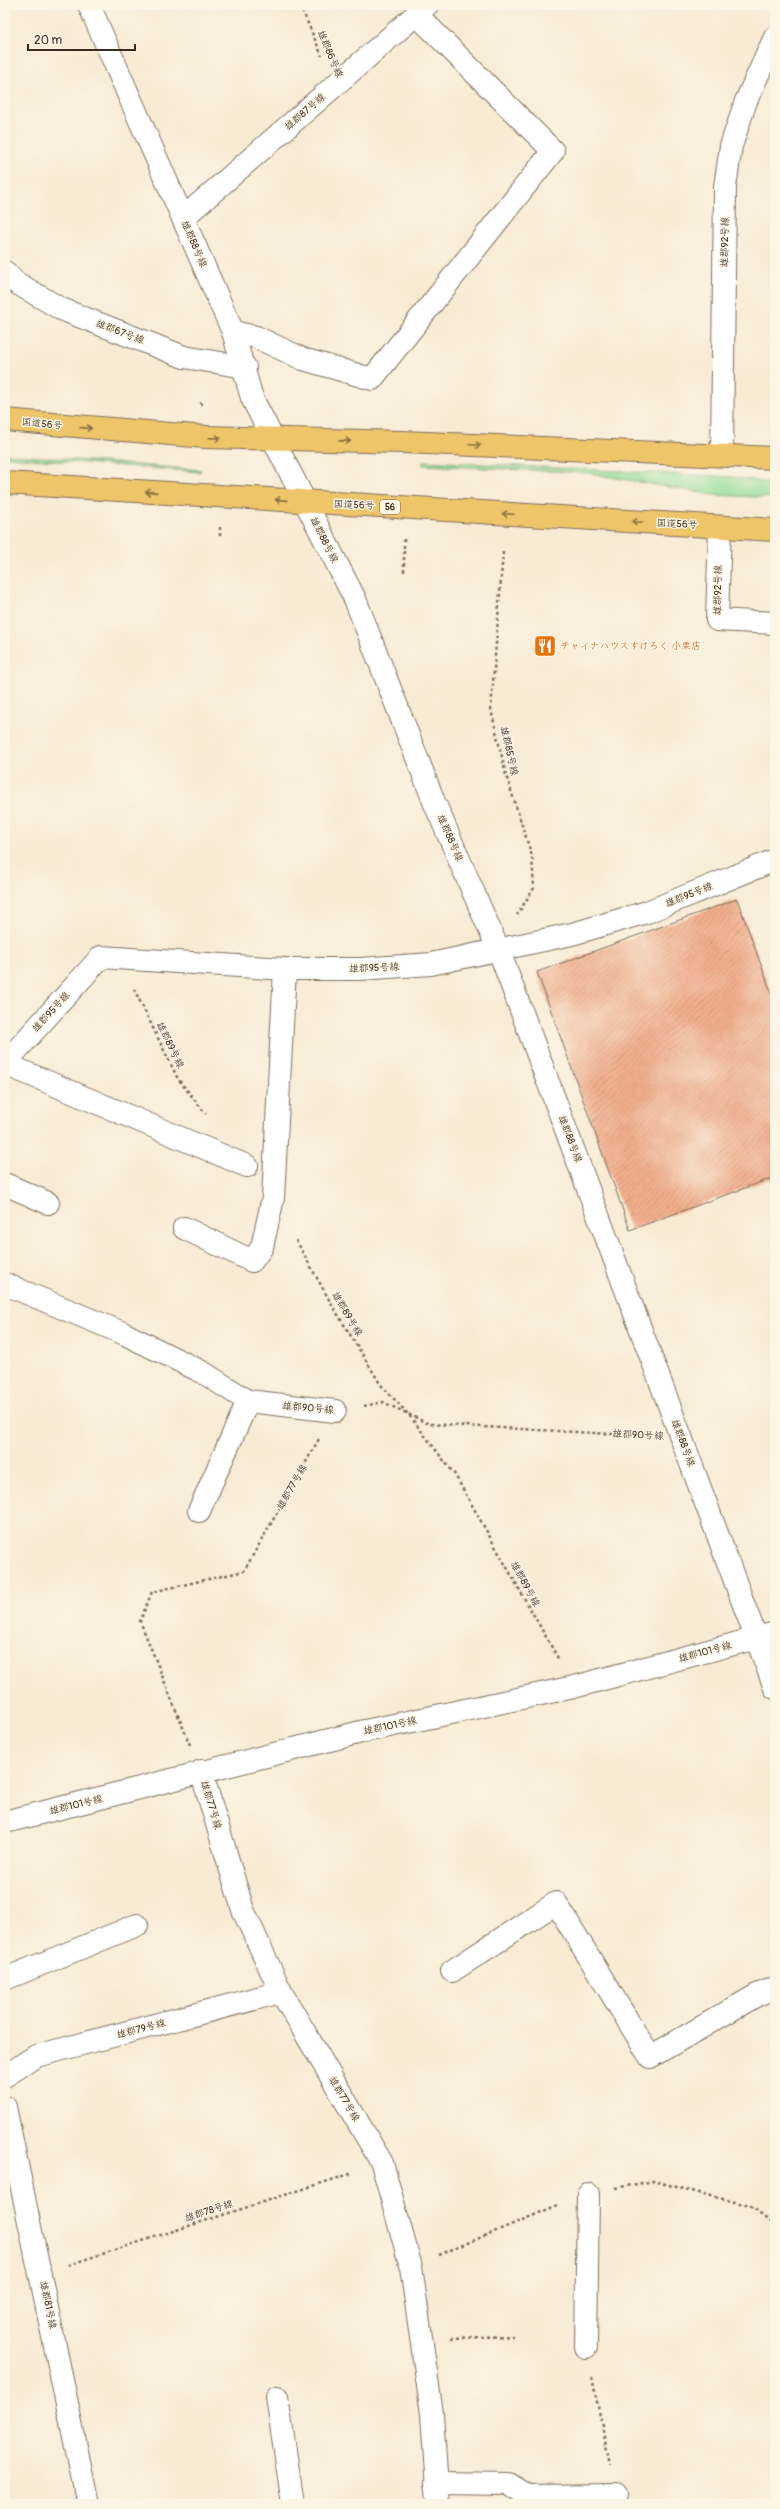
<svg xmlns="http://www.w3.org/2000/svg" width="780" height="2509" viewBox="0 0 780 2509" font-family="Pangolin,'Klee One',sans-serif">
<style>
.green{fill:#8edb98;stroke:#64825b}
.building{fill:url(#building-hatch)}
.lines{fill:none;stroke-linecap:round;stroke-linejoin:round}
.street-casing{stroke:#7d6e5e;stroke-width:24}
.highway-casing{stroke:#7d6e5e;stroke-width:24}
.path{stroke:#7d6e5e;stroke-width:2.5;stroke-dasharray:3 3;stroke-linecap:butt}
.street{stroke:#fff;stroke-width:22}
.highway{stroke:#eec569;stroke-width:22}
.oneway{stroke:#8c7040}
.labels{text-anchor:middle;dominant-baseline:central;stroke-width:3;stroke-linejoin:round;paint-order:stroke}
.shield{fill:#fcf5e5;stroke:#75675a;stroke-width:1}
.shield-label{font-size:9px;font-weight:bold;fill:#3b2a1e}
.street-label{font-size:10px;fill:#3b2a1e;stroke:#fcf5e5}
.food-label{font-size:10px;fill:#c56008;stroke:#fcf5e5;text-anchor:start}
</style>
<defs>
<pattern id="building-hatch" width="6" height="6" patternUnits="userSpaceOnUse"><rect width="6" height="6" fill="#f2af8c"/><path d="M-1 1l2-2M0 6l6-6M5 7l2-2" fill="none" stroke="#c58f72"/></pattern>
</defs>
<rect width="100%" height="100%" fill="#fcf5e5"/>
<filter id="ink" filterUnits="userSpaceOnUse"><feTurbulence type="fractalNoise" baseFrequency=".025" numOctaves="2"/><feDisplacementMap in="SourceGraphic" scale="8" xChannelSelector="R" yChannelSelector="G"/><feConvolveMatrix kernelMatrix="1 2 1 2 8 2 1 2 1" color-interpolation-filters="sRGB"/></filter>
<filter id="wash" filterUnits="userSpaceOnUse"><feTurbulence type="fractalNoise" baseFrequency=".012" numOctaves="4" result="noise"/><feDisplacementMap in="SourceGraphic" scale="16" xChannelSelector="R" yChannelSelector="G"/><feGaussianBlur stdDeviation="0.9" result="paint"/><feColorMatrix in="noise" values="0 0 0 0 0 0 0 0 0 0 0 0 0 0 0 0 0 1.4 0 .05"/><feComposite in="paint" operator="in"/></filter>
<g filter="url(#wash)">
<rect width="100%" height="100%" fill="#f8ebd4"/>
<g class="green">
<polygon points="5,454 201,470 200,472 5,457"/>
<polygon points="423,461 734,477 775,484 775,498 714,495 588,473 423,465"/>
</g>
<g id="blocks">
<polygon class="building" points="737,899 775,1003 775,1177 630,1230 537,972"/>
</g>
</g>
<g filter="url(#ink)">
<use href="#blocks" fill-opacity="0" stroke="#7d6e5e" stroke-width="1"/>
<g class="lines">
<g class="street-casing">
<g id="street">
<polyline points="89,5 233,332 252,398 355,599 435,804 499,951 775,1688"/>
<polyline points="183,218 427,5"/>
<polyline points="5,272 15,282 61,309 184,357 245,367"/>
<polyline points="233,332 256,337 303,359 372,379 553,151 416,14"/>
<polyline points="722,455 725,187 731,146 746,101 775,37"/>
<polyline points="720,527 717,620 775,623"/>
<polyline points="5,1063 101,957 285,969 360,969 431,964 572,934 647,912 775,860"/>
<polyline points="5,1064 247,1166"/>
<polyline points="5,1184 48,1203"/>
<polyline points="184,1228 252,1261 262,1247 273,1198 285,969"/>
<polyline points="5,1284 125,1334 204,1373 248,1401 335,1411"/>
<polyline points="199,1511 248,1401"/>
<polyline points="201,1771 243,1910 281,1992 382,2163 411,2267 432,2414 438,2504"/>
<polyline points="5,1822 365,1731 574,1687 775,1633"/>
<polyline points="452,1971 556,1903 650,2057 757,1995 775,1988"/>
<polyline points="5,1979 137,1925"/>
<polyline points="5,2076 36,2056 281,1992"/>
<polyline points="5,2107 88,2504"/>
<polyline points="586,2347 588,2194"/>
<polyline points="277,2397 293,2504"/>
<polyline points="436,2483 509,2484 528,2496 616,2495"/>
</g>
</g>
<g class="highway-casing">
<g id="highway">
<polyline points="5,420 206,437 403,442 775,458"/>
<polyline points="5,483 775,530"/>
</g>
</g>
<g class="path">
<polyline points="300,5 322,56"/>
<polyline points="201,402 202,407"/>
<polyline points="220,527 220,537"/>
<polyline points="503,552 491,709 506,775 532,856 534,888 517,915"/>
<polyline points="404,572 404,536"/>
<polyline points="134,989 178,1079 206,1114"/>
<polyline points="296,1240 332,1305 381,1385 409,1415 455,1475 559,1660"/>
<polyline points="364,1406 383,1402 429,1424 649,1436"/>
<polyline points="190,1745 140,1621 152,1592 244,1571 319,1439"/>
<polyline points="616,2188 653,2181 750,2206 775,2226"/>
<polyline points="439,2255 558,2205"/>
<polyline points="68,2265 353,2173"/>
<polyline points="451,2338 513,2336"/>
<polyline points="592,2377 610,2466"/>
</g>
<use href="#street" class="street"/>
<use href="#highway" class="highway"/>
</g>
<defs><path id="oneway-shaft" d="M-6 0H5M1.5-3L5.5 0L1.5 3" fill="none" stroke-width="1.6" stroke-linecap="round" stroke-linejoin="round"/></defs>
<g class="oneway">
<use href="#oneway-shaft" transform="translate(86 428) rotate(4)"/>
<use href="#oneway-shaft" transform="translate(215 438) rotate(2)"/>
<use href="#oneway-shaft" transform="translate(345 441) rotate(1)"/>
<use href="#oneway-shaft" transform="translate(475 445) rotate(2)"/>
<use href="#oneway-shaft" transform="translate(151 492) rotate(-176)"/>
<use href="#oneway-shaft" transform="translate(281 500) rotate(-176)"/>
<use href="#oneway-shaft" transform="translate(508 514) rotate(-177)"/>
<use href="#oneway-shaft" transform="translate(638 522) rotate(-177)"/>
</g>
</g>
<defs>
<g id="restaurant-square" transform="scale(1.15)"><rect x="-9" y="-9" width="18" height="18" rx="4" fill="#e8710a" stroke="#fcf5e5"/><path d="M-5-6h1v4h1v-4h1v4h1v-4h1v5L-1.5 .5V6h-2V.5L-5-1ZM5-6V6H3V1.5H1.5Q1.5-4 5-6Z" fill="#fff"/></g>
</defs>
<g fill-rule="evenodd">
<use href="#restaurant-square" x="545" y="646"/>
</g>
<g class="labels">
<rect class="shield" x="380" y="500" width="20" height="14" rx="3"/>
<g class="shield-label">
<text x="390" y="507">56</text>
</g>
<g class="street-label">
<text transform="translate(330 54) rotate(67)">雄郡86号線</text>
<text transform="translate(305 112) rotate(-41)">雄郡87号線</text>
<text transform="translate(725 242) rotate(-89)">雄郡92号線</text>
<text transform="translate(194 244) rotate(66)">雄郡88号線</text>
<text transform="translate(120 332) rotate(21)">雄郡67号線</text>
<text transform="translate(42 424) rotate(6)">国道56号</text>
<text transform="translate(354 505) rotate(3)">国道56号</text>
<text transform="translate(677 524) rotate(3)">国道56号</text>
<text transform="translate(324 540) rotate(63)">雄郡88号線</text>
<text transform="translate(718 590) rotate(-89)">雄郡92号線</text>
<text transform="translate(509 751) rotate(77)">雄郡85号線</text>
<text transform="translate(450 838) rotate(66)">雄郡88号線</text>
<text transform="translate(689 895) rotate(-22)">雄郡95号線</text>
<text transform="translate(374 968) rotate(-3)">雄郡95号線</text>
<text transform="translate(51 1012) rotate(-48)">雄郡95号線</text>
<text transform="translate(170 1045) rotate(64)">雄郡89号線</text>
<text transform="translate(570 1139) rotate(69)">雄郡88号線</text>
<text transform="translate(347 1314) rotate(59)">雄郡89号線</text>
<text transform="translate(308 1408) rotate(5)">雄郡90号線</text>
<text transform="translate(638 1435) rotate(3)">雄郡90号線</text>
<text transform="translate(683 1443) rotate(69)">雄郡88号線</text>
<text transform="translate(292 1487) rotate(-60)">雄郡77号線</text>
<text transform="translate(525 1584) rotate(61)">雄郡89号線</text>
<text transform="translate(705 1652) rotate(-15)">雄郡101号線</text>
<text transform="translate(390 1726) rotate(-12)">雄郡101号線</text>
<text transform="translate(76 1805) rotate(-14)">雄郡101号線</text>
<text transform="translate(211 1805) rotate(73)">雄郡77号線</text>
<text transform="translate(141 2029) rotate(-15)">雄郡79号線</text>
<text transform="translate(344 2099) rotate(59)">雄郡77号線</text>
<text transform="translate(209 2211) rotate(-18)">雄郡78号線</text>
<text transform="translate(48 2305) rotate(78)">雄郡81号線</text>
</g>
<g class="food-label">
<text x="560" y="646">チャイナハウスすけろく 小栗店</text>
</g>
</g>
<rect width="780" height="2509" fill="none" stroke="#fcf5e5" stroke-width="20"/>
<path d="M28 44v6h107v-6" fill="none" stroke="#3b2a1e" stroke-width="2"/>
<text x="34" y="44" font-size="12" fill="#3b2a1e" stroke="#fcf5e5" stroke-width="3" paint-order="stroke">20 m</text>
</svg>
